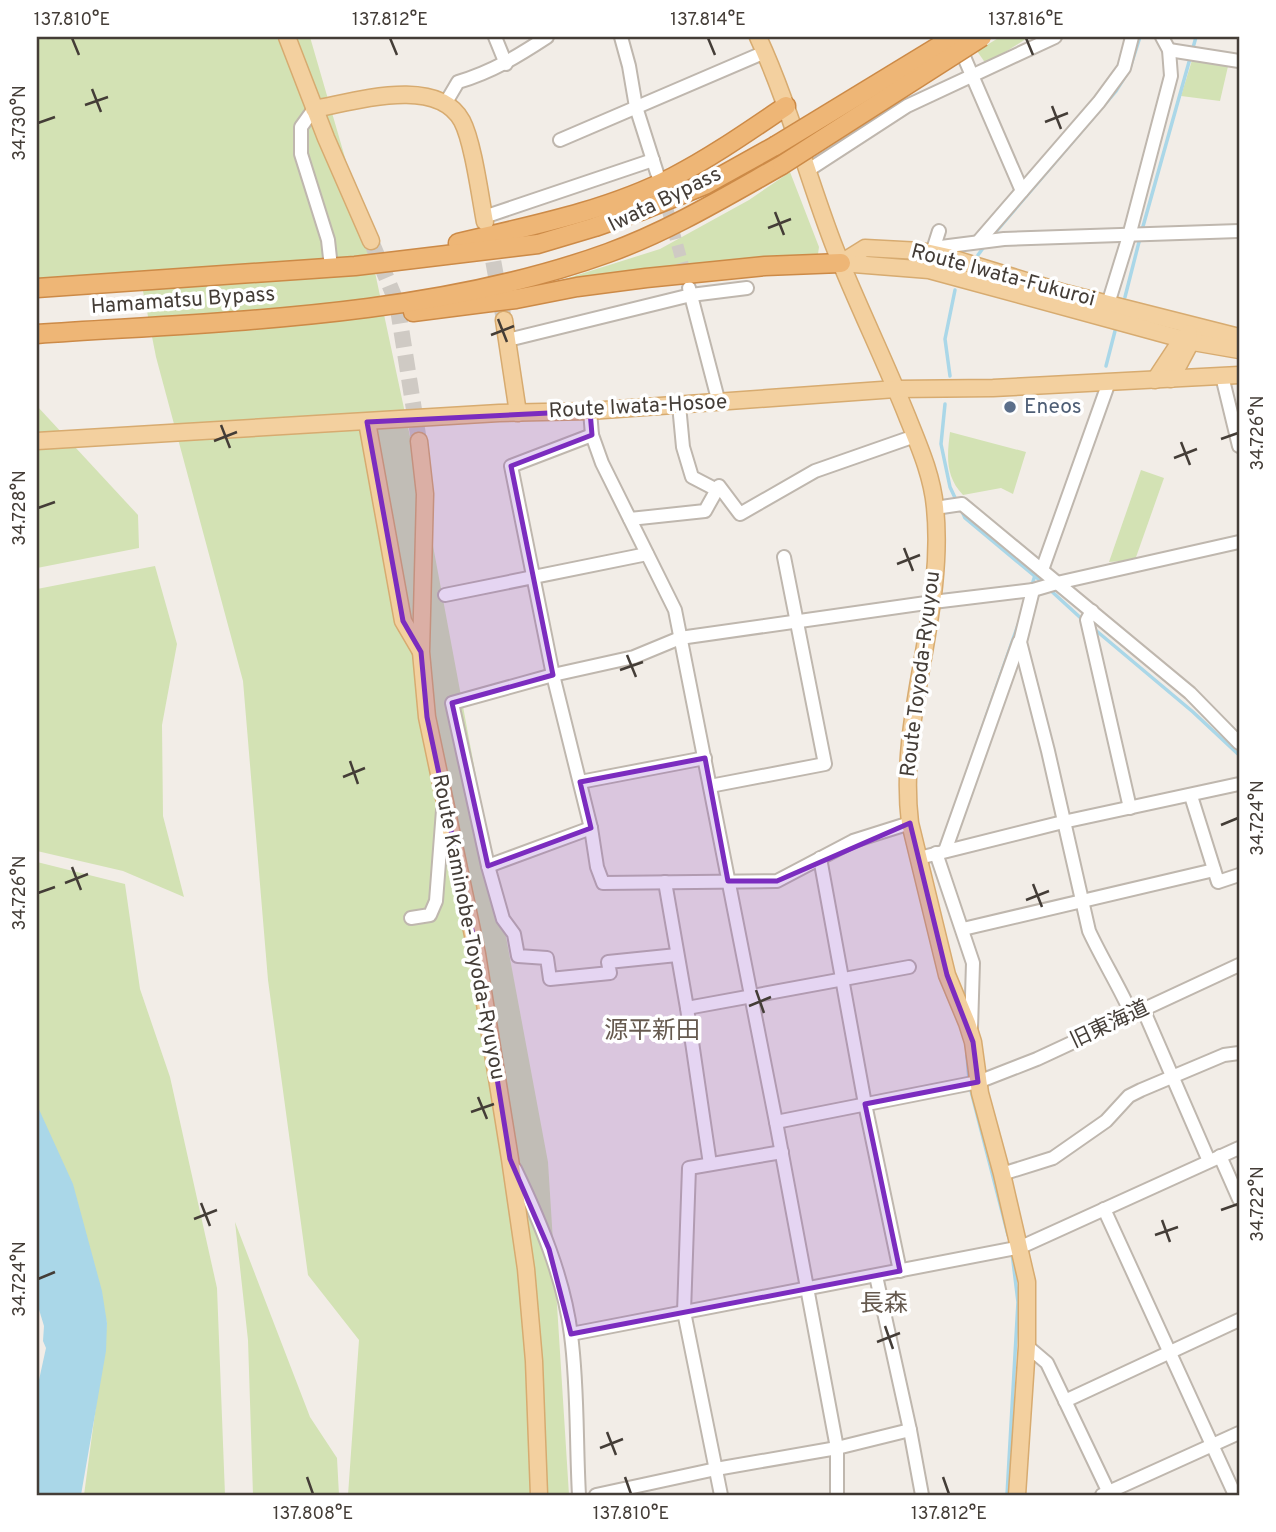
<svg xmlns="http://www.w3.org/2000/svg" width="1276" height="1532" viewBox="0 0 1276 1532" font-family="Overpass,'Noto Sans JP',sans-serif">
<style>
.green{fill:#d3e2b4}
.water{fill:#aad7e8}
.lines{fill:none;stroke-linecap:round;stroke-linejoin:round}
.stream{stroke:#aad7e8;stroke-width:3.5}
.minor-tunnel{stroke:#cfcac4;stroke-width:12;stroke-dasharray:12 6;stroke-linecap:butt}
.major-tunnel{stroke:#cfcac4;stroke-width:16;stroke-dasharray:16 8;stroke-linecap:butt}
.minor-casing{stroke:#bfb7ae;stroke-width:16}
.major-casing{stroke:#d7ab70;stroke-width:19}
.highway-casing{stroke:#cc8a47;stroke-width:21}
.minor{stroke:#fff;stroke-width:12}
.major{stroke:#f3d09f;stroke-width:16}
.highway{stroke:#eeb676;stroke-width:18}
.highway-bridge-casing{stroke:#cc8a47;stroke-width:21;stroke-linecap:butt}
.highway-bridge{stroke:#eeb676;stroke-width:18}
.marked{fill:#7b2cbf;fill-opacity:0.2;stroke:#7b2cbf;stroke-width:5;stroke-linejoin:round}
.ticks{fill:none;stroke:#443d37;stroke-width:2.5}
.service-dot{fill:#5c6f8a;stroke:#fff;stroke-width:2.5}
.labels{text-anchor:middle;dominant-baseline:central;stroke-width:7;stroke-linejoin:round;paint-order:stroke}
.street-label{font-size:21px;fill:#443d37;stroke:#fff}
.service-label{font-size:21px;fill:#4e5e75;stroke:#fff;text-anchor:start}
.quarter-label{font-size:24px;fill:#665a4f;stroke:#fff}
.neatline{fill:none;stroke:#443d37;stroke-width:2.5}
.ticks-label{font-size:18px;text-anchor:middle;fill:#443d37}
</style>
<rect width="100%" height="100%" fill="#f2ede7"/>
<g class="green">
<polygon points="37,37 310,37 366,230 431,535 548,1162 569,1495 348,1495 359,1340 308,1275 268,980 243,681 156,357 141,281 37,288"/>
<polygon points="1000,37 1029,37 986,64 977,51"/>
<polygon points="1193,57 1229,62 1220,101 1181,96"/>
<polygon points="790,172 819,247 818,254 549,284 660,249 749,200"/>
<polygon points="37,406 138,515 139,548 37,568"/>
<path d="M950 432 1026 452 1013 494 1001 488 963 495C945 476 947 456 950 432Z"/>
<polygon points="1141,470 1164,478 1135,560 1109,562"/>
<polygon points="155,566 177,644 162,725 163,816 184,897 123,871 37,851 37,589"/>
<polygon points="37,862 125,884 140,989 170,1077 217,1288 225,1495 84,1495 107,1323 37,1107"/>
<polygon points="235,1222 310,1417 337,1458 339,1495 253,1495 248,1340"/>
</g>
<polygon class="water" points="37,1105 73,1184 102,1291 107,1323 106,1351 81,1495 37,1495 37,1389 46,1348 43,1341 44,1326 37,1303"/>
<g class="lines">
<g class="stream">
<polyline points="1130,68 1140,37"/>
<polyline points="1142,230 1196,37"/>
<polyline points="993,235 1116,91 1126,75"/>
<polyline points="978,255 986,244"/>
<polyline points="1125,297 1140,238"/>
<polyline points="1106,366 1115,331"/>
<polyline points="950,376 945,339 955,290"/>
<polyline points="945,404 941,444 950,487 957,502"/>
<polyline points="961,509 965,518 1043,583"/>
<polyline points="1031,588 1037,569"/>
<polyline points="1048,588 1084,621"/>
<polyline points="1093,628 1193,712 1239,755"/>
<polyline points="970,763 1019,622"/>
<polyline points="967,1055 969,1079"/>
<polyline points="970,1087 1008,1235"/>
<polyline points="1007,1495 1018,1302 1012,1253"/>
</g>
<polyline class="minor-tunnel" points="663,193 687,280"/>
<g class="major-tunnel">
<polyline points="489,238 504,320"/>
<polyline points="371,241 397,303 419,441"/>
</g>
<g class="minor-casing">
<g id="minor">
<polyline points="495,37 506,64"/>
<polyline points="621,37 629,66 636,107 657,173"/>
<polyline points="958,43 1022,191"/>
<polyline points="1169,50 1239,61"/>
<path d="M445 104 458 82C492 72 518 56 547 37"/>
<polyline points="314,109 301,127 301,154 328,240 331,267"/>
<polyline points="560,140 765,52"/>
<polyline points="807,171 907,106 1055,37"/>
<polyline points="484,217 653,160"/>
<polyline points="978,242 1099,102 1124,68 1132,37"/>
<polyline points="933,248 1004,239 1239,231"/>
<polyline points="932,253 939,231"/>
<polyline points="689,288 719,403"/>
<polyline points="1108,304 1129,236 1171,76 1169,50 1162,37"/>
<polyline points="508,340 691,295 747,288"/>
<polyline points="1222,376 1239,446"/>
<polyline points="679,405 683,447 692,477 717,490"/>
<polyline points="590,411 592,435 602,463 675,610 776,1122 837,1448 837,1495"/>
<polyline points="592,435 511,466 553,675 591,828 597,867 603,883 777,881 853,841 910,823"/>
<polyline points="935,508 962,504 1190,693 1239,743"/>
<polyline points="630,519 705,511 719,486 740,514 815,471 915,436"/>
<polyline points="1042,570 1109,382"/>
<path d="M1033 590 1020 642 1048 751 1089 931C1102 959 1119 986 1132 1015"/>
<polyline points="445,595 647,554"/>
<polyline points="1092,611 1087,620 1130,808"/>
<polyline points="580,782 705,758"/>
<polyline points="710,786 825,764 784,557"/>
<polyline points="1191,796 1218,882 1239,875"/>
<polyline points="945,851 1019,642"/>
<polyline points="936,853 973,963 971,1029"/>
<polyline points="820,858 865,1104 900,1271"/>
<polyline points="919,858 1063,822 1239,784"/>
<polyline points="488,866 591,828"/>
<polyline points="665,882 687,1008 710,1164"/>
<polyline points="411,918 430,915 436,901 443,810"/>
<polyline points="963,929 1214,870"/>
<polyline points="677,955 608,962 610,973 550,979 547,958 518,956 514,934 503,919 488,866 452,703 553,675 634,657 680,638 933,602 1033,590 1057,583 1239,542"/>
<polyline points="687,1008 909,967"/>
<polyline points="1143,1009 1209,1161"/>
<polyline points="776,1122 978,1082 1037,1059 1239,965"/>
<polyline points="1220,1156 1239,1199"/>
<path d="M515 1169C540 1221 564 1278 571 1335 578 1388 576 1442 579 1495"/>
<polyline points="1002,1174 1053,1158 1106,1121 1129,1096 1141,1090 1224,1055 1239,1053"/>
<polyline points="1104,1209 1235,1495"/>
<polyline points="876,1276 910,1430 922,1495"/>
<polyline points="571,1334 1021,1247 1239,1148"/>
<polyline points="1027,1346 1047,1363 1110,1495"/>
<polyline points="1065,1401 1239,1320"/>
<polyline points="596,1495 716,1469 837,1448 910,1430"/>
<polyline points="721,1495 684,1312 689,1168 782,1152"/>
<polyline points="1102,1495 1239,1433"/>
</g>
</g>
<g class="major-casing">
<g id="major">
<polyline points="287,37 326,138 371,241"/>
<path d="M758 37C790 106 808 180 836 251 858 306 885 361 907 416 919 446 932 475 935 507 946 614 897 716 910 823L947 975 967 1023 973 1042 980 1093 1002 1174 1027 1282V1346L1017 1495"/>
<path d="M314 109C354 102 437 75 462 121 473 142 480 196 485 222"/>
<polyline points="841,263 865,248 921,251 948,257 1065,293 1239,337"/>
<polyline points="841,263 929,270 1193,342 1239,350"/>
<polyline points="504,320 518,413"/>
<polyline points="1171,379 1194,336"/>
<polyline points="1155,380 1182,339 1189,333"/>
<polyline points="367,422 403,621 420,650"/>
<polyline points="37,441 499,413 590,411 896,389 993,388 1239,375"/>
<polyline points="419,441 425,494 421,652 427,717 477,954 510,1159 526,1269 534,1361 539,1495"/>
</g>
</g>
<g class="highway-casing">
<g id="highway">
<path d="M458 243C530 226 607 211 673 177 712 157 749 131 786 106"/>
<polyline points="37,288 355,266 538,244 595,227 643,210 705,185 775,146"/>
<polyline points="413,312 516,299 577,287 646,278 765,266 841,263"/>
<path d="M37 334C224 321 429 318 608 253 669 231 725 197 782 165"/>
</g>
</g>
<use href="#minor" class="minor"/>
<use href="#major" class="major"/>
<use href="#highway" class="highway"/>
<g class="highway-bridge-casing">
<g id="highway-bridge">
<polyline points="775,146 954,37"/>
<polyline points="782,165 982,37"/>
</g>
</g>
<use href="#highway-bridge" class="highway-bridge"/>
</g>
<path class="marked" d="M590 411 592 435 511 466 553 675 452 703 488 866 591 828 580 782 705 758 728 881H777L910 823 947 975 973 1042 978 1082 865 1104 900 1271 571 1334 549 1249 510 1159 477 954 427 717 421 652 403 621 367 422Z"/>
<path class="ticks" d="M72 38 79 55M390 38 397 55M708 38 715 55M1026 38 1033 55M92 89 101 112M85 105 108 97M1052 106 1061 129M1045 122 1068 113M38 123 55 117M775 212 784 235M768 228 791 219M498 319 507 342M491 335 514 326M221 425 230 448M1221 439 1238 433M214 441 237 432M1181 442 1190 465M1174 458 1197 449M38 508 55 502M904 548 913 571M897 564 920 555M627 655 636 677M620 670 643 662M350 761 358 784M343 777 365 768M1221 825 1238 818M72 867 81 890M65 883 88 874M1033 884 1042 907M38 893 55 887M1026 900 1049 891M756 990 764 1013M749 1006 771 997M478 1097 487 1119M471 1112 494 1104M201 1203 210 1226M1221 1210 1238 1204M194 1219 217 1210M1162 1220 1170 1242M1155 1235 1178 1227M38 1279 55 1272M885 1326 893 1349M877 1342 900 1333M607 1432 616 1455M600 1448 623 1439M307 1477 313 1494M625 1477 631 1494M943 1477 949 1494"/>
<circle class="service-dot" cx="1010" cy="407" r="7"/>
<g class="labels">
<g class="street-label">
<text transform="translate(665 200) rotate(-26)">Iwata Bypass</text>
<text transform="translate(1003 276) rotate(15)">Route Iwata-Fukuroi</text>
<text transform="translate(183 301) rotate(-4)">Hamamatsu Bypass</text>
<text transform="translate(638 407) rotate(-3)">Route Iwata-Hosoe</text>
<text transform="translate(921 674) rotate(-83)">Route Toyoda-Ryuyou</text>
<text transform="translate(468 927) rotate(79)">Route Kaminobe-Toyoda-Ryuyou</text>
<text transform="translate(1110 1025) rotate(-25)">旧東海道</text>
</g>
<g class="service-label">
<text x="1024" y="407">Eneos</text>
</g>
<g class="quarter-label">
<text x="652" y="1032">源平新田</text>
<text x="884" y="1305">長森</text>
</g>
</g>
<rect width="1276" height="1532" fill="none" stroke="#ffffff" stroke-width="77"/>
<rect x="38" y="38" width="1200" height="1456" class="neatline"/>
<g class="ticks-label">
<text x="72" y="25">137.810°E</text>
<text x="390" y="25">137.812°E</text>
<text x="708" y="25">137.814°E</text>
<text x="1026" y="25">137.816°E</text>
<text transform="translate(19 123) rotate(-90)" y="6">34.730°N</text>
<text transform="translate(1257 433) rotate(-90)" y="6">34.726°N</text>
<text transform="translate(19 508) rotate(-90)" y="6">34.728°N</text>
<text transform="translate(1257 818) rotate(-90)" y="6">34.724°N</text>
<text transform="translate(19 893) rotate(-90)" y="6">34.726°N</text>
<text transform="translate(1257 1204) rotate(-90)" y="6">34.722°N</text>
<text transform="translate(19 1279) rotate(-90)" y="6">34.724°N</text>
<text x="313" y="1519">137.808°E</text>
<text x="631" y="1519">137.810°E</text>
<text x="949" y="1519">137.812°E</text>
</g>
</svg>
